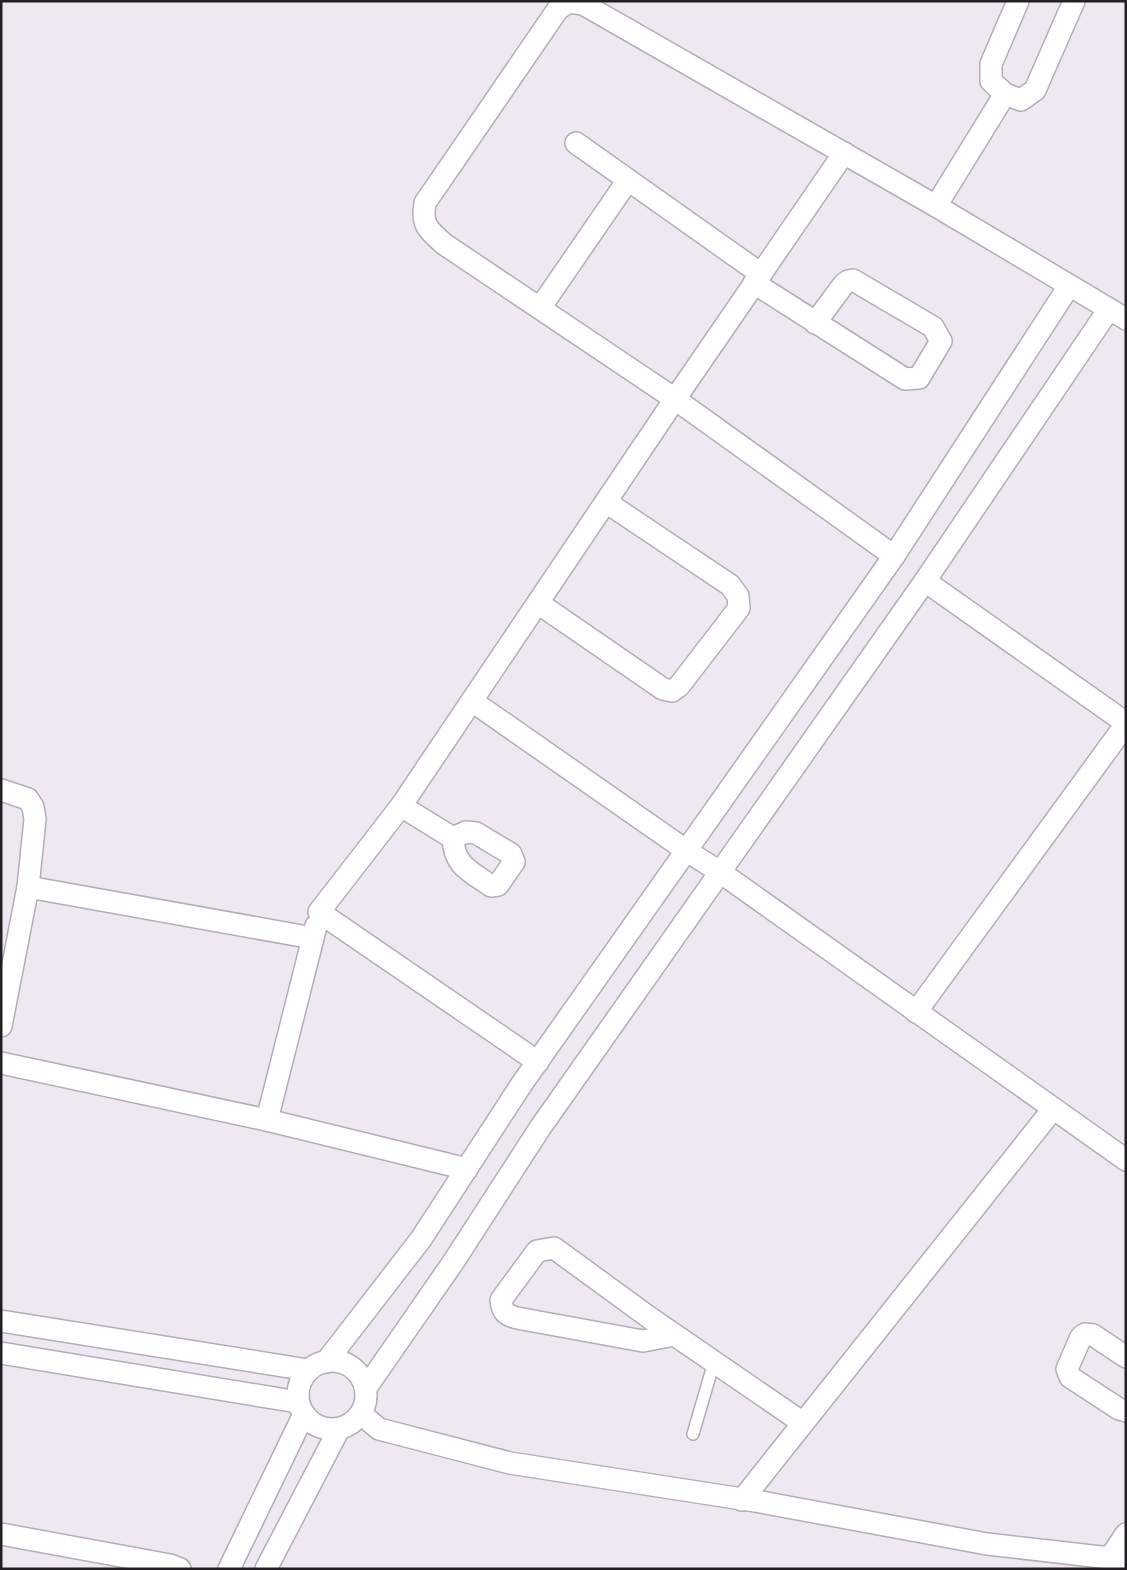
<svg xmlns="http://www.w3.org/2000/svg" width="1127" height="1570" viewBox="0 0 1127 1570" font-family="'IBM Plex Sans',sans-serif">
<style>
.lines{fill:none;stroke-linecap:round;stroke-linejoin:round}
.lane-casing{stroke:#b4adb8;stroke-width:14}
.street-casing{stroke:#b4adb8;stroke-width:24}
.lane{stroke:#fff;stroke-width:11}
.street{stroke:#fff;stroke-width:21}
</style>
<rect width="100%" height="100%" fill="#efe8f3"/>
<g class="lines">
<g class="lane-casing">
<polyline id="lane" points="693,1434 714,1362"/>
</g>
<g class="street-casing">
<g id="street">
<polyline points="1018,1 991,64 991,81 1005,94 1021,100 1035,90 1074,1"/>
<polyline points="576,143 761,274"/>
<polyline points="936,206 1005,94"/>
<polyline points="754,283 905,379 919,378 941,341 933,327 853,280 848,281 844,284 815,323"/>
<polyline points="540,308 628,180"/>
<path d="M894 556 675 399 444 244C429 230 421 226 425 203L558 9 569 2 583 4 936 206 1126 319"/>
<polyline points="925,581 1126,723"/>
<polyline points="538,603 663,689 672,691 679,686 739,608 738,596 730,585 606,502"/>
<polyline points="472,701 687,851 720,872 1126,1160"/>
<polyline points="1,790 28,799 33,807 35,819 28,887 1,1026"/>
<polyline points="401,806 453,838"/>
<path d="M466 832 476 833 511 854 514 862 498 885 491 886C470 871 454 866 453 838Z"/>
<polyline points="28,887 313,938"/>
<polyline points="916,1012 1126,724"/>
<polyline points="538,1062 319,912 401,806 675,399 844,153"/>
<polyline points="1,1063 267,1120 467,1169"/>
<polyline points="267,1120 316,926"/>
<polyline points="1,1321 308,1370"/>
<path d="M674 1335 643 1341 517 1318C506 1315 502 1312 501 1300L537 1251 554 1248 650 1318 803 1423"/>
<polyline points="1,1353 298,1402"/>
<polyline points="1126,1357 1093,1335 1085,1334 1081,1337 1067,1369 1070,1377 1119,1409 1126,1411"/>
<circle cx="332" cy="1395" r="34"/>
<polyline points="326,1362 421,1239 521,1085 894,556 1069,286"/>
<polyline points="366,1388 454,1261 540,1128 925,581 1109,309"/>
<polyline points="361,1414 379,1429 510,1463 755,1501 987,1544 1110,1558 1126,1563"/>
<polyline points="742,1500 1053,1109"/>
<polyline points="1,1534 170,1565 180,1569"/>
<polyline points="1110,1558 1126,1534"/>
<polyline points="229,1569 304,1414"/>
<polyline points="266,1569 339,1429"/>
</g>
</g>
<use href="#lane" class="lane"/>
<use href="#street" class="street"/>
</g>
<rect width="1127" height="1570" fill="none" stroke="#232024" stroke-width="5"/>
</svg>
